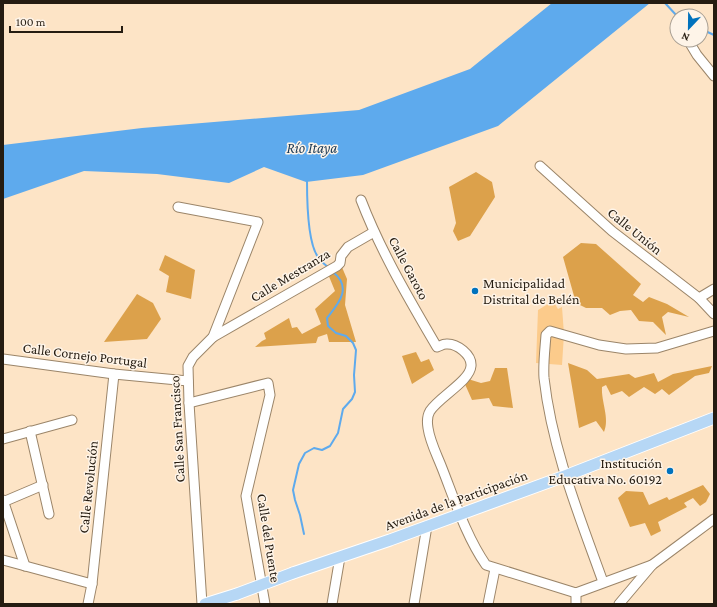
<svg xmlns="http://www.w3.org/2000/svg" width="717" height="607" viewBox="0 0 717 607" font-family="'Crimson Pro',serif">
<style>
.green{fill:#fccb8b}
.forest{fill:#dca14b}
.water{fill:#5eaaed}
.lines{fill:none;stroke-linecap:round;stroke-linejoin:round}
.stream{stroke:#5eaaed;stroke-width:2}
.minor-casing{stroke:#9b8569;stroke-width:11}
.major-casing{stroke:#fff;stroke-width:13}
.minor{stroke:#fff;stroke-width:9}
.major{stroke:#b6d7f5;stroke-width:11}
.major-bridge-casing{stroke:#fff;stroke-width:13;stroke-linecap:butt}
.major-bridge{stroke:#b6d7f5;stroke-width:11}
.poi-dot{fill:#0072bd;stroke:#fef4e8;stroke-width:1.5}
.labels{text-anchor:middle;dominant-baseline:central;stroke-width:3;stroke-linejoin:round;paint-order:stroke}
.street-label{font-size:14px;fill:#251c11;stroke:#fef4e8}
.poi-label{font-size:14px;fill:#251c11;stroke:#fef4e8;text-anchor:start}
.water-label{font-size:15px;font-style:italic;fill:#193854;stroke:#fef4e8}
</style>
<rect width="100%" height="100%" fill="#fde4c6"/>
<polygon class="green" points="553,301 558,309 562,307 564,334 562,365 536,363 538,310"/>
<g class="forest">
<polygon points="476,172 492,182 495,197 470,236 458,241 453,231 456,223 449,187"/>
<polygon points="581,243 596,244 641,284 633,295 643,302 649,297 667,304 689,317 668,312 662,317 666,335 653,322 639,321 631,310 620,311 610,315 602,308 586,308 576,303 563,257"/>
<polygon points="165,255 195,270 191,299 166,292 169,276 159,270"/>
<polygon points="341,265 347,279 345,305 356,342 329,342 327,334 318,337 316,343 255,347 262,341 266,339 264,333 289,318 292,328 297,327 302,334 321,324 315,309 335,291 328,274"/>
<polygon points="137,294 153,303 161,319 147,339 104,342"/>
<polygon points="416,352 421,362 429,359 434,370 412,384 402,356"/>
<path d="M568 363 587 370 597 379 629 374 635 378 654 373 658 382 673 374 712 366 709 373 695 376 669 395 662 389 655 394 644 387 629 397 622 391 611 395 606 385 602 387C601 402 610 418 604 432L596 421 579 428Z"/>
<polygon points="495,368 507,368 513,408 493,406 489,398 472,400 464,382 468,379 481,383 490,381"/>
<polygon points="703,485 710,494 706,502 700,506 693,498 684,503 687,507 658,522 661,531 651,536 645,523 630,527 618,498 626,491 643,492 649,505 667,497 669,500"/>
</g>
<polygon class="water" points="552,3 650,3 498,126 363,175 306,182 264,167 229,183 157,174 84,171 3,199 3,145 142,128 359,110 470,69"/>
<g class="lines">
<g class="stream">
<polyline points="665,3 677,16"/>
<polyline points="701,29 714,35"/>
<path d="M307 181C307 199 307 242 318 257 321 261 325 265 329 268"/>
<path d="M304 534 300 515 295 500 293 490 299 464 305 453 314 448 322 450 330 446 338 433 343 409 352 399 355 392 354 375 356 350 353 343 346 336 336 333 328 326 327 318C338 304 353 288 333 272"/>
</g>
<g class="minor-casing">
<g id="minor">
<polyline points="688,40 697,55 714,76"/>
<polyline points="540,166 612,231 699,298 714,314"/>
<path d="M361 200C381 252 409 299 437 347 440 346 443 344 446 344 457 343 472 355 471 366 470 381 439 397 430 411 427 416 427 422 428 428 430 442 437 455 442 468 455 501 466 536 486 565L576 593 652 565"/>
<polyline points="178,207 258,222 213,337 193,357 188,366 189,403 202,604"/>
<polyline points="699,298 714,289"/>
<polyline points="213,337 337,266 340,263 341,256 348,247 374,232"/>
<polyline points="3,359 114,374 188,381"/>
<polyline points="189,403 268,383 270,395 246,496 265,604"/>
<polyline points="30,431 49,514"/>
<polyline points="3,439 72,420"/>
<polyline points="3,500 25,566"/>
<polyline points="3,502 43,485"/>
<polyline points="3,560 92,584"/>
<path d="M603 582C579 515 552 449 544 378 543 364 545 349 546 335L550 331 599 345 626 349 657 348 714 331"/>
<polyline points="88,604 92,584 114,374"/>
<polyline points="332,604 340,557"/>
<polyline points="414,604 427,526"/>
<polyline points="488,604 495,569"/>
<polyline points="576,604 576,593"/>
<polyline points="619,604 652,565 714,519"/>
</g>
</g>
<g class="major-casing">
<g id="major">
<polyline points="293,573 390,540 565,476 714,418"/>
<polyline points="205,604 237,594"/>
</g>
</g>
<use href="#minor" class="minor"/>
<use href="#major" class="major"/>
<g class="major-bridge-casing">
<polyline id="major-bridge" points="237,594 293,573"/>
</g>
<use href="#major-bridge" class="major-bridge"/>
</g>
<g class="poi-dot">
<circle cx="475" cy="291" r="4"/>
<circle cx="670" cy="471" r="4"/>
</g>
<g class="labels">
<g class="street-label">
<text transform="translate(635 231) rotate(39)">Calle Unión</text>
<text transform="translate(409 268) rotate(62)">Calle Garoto</text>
<text transform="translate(290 275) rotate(-31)">Calle Mestranza</text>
<text transform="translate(85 355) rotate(7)">Calle Cornejo Portugal</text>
<text transform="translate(177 429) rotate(-93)">Calle San Francisco</text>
<text transform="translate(88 487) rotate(-84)">Calle Revolución</text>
<text transform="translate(456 500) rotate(-20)">Avenida de la Participación</text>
<text transform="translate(269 538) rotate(81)">Calle del Puente</text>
</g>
<g class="poi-label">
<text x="483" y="283">Municipalidad<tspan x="483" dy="16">Distrital de Belén</tspan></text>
<text x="662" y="463" text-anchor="end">Institución<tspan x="662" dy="16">Educativa No. 60192</tspan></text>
</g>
<g class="water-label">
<text x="312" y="148">Río Itaya</text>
</g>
</g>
<rect width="717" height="607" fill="none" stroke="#251c11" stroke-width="8"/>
<g transform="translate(689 28) rotate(202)"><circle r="19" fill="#fef4e8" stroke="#a79e92"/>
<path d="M0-3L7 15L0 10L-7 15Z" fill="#0072bd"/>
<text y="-6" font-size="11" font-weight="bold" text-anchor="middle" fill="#251c11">N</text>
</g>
<path d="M10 26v6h112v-6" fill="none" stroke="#251c11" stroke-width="2"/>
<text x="16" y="26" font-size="12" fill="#251c11" stroke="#fef4e8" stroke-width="3" paint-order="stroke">100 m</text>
</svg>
